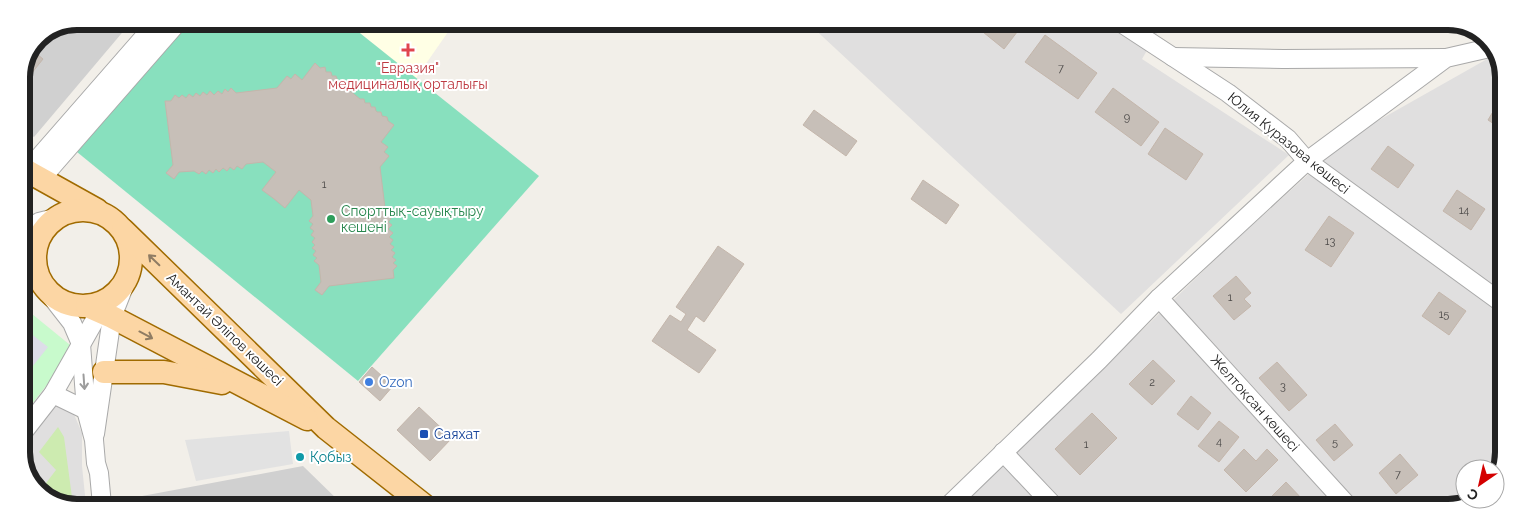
<svg xmlns="http://www.w3.org/2000/svg" width="1525" height="529" viewBox="0 0 1525 529" font-family="Raleway,sans-serif">
<style>
.residential{fill:#e0dfdf}
.education{fill:#ffffe5}
.religious{fill:#d0d0d0}
.grass{fill:#cdebb0}
.park{fill:#c8facc}
.pitch{fill:#88e0be}
.parking{fill:#e2e2e2}
.plaza{fill:#dddde8}
.building{fill:#c7bfb8;stroke:#c4b6ab}
.lines{fill:none;stroke-linecap:round;stroke-linejoin:round}
.minor-casing{stroke:#a9a9a9;stroke-width:20}
.major-casing{stroke:#a06b00;stroke-width:25}
.minor{stroke:#fff;stroke-width:18}
.major{stroke:#fcd6a4;stroke-width:22}
.oneway{stroke:#8f7c63}
.oneway2{stroke:#9c9c9c}
.health-dot{fill:#e0444e;stroke:#fff;stroke-width:2}
.leisure-dot{fill:#2e9e5b;stroke:#fff;stroke-width:2}
.shop-dot{fill:#3f7fe0;stroke:#fff;stroke-width:2}
.transit-dot{fill:#1a4fb4;stroke:#fff;stroke-width:2}
.culture-dot{fill:#0f9aa8;stroke:#fff;stroke-width:2}
.labels{text-anchor:middle;dominant-baseline:central;stroke-width:4;stroke-linejoin:round;paint-order:stroke}
.number-label{font-size:11px;fill:#4b4948}
.health-label{font-size:14px;fill:#be3a42;stroke:#fff}
.street-label{font-size:14px;fill:#222;stroke:#fff}
.leisure-label{font-size:14px;fill:#27864d;stroke:#fff;text-anchor:start}
.shop-label{font-size:14px;fill:#366cbe;stroke:#fff;text-anchor:start}
.transit-label{font-size:14px;fill:#164399;stroke:#fff;text-anchor:start}
.culture-label{font-size:14px;fill:#0d838f;stroke:#fff;text-anchor:start}
.rim{fill:none;stroke:#222;stroke-width:6}
</style>
<rect width="100%" height="100%" fill="#f2efe9"/>
<g class="residential">
<polygon points="808,23 1466,24 1474,30 1157,33 1142,59 1289,155 1121,314"/>
<polygon points="1496,54 1504,73 1501,470 1495,478 1495,469 1465,469 1465,499 1474,499 1448,508 960,507 1229,246 1351,136"/>
<polygon points="61,404 73,412 82,433 82,466 86,505 59,505 33,486 21,456 21,446 51,408"/>
</g>
<polygon class="education" points="346,22 455,22 416,78"/>
<g class="religious">
<polygon points="77,21 132,21 34,137 21,128 21,74 38,37"/>
<polygon points="303,466 343,505 143,505 142,496"/>
</g>
<polygon class="grass" points="58,427 64,437 73,505 59,505 40,491 56,470 39,452"/>
<polygon class="park" points="21,305 75,349 21,418"/>
<polygon class="pitch" points="182,21 346,22 539,176 358,381 77,152"/>
<polygon class="parking" points="289,431 293,464 196,481 185,440"/>
<polygon class="plaza" points="21,326 48,347 21,381"/>
<g class="building">
<polygon points="982,23 1024,23 1004,49 978,28"/>
<polygon points="1045,35 1097,73 1078,99 1025,62"/>
<polygon points="32,50 43,59 27,79 21,74"/>
<polygon points="315,63 320,68 325,67 326,72 331,72 332,76 336,76 338,81 342,81 343,85 348,86 349,90 360,99 364,99 365,103 370,103 371,107 375,107 376,111 377,112 381,112 382,116 387,117 388,121 394,125 381,142 388,147 384,152 389,156 380,167 385,208 390,212 387,215 391,219 388,222 392,225 388,229 393,233 389,237 393,240 390,244 394,247 391,250 395,253 392,257 396,260 393,263 397,266 393,270 394,278 329,286 322,295 315,290 321,282 319,265 314,261 317,258 313,255 316,251 312,248 315,245 312,242 315,238 311,235 314,231 310,228 313,224 309,221 313,216 311,200 299,190 285,208 273,198 262,190 276,172 263,162 246,164 242,169 237,166 234,170 230,167 227,171 223,168 219,172 216,169 213,173 209,170 206,174 202,171 199,174 194,171 179,172 174,179 166,173 173,165 165,101 171,101 175,95 179,98 182,95 186,98 189,94 193,97 196,93 200,96 203,92 207,95 210,91 214,95 218,91 222,94 225,89 228,92 231,88 236,93 277,88 287,76 291,79 295,74 302,80"/>
<polygon points="1113,88 1159,122 1141,146 1095,112"/>
<polygon points="1503,95 1503,130 1488,120"/>
<polygon points="814,110 857,141 846,156 803,125"/>
<polygon points="1165,128 1203,154 1186,180 1148,154"/>
<polygon points="1388,146 1414,165 1398,188 1371,169"/>
<polygon points="923,180 959,205 946,224 911,199"/>
<polygon points="1457,190 1485,209 1471,230 1443,211"/>
<polygon points="1329,216 1354,233 1331,267 1305,250"/>
<polygon points="718,246 744,264 704,322 696,316 687,330 716,350 699,373 652,341 670,315 681,322 686,314 676,307"/>
<polygon points="1236,276 1251,293 1244,299 1251,306 1234,320 1213,296"/>
<polygon points="1439,292 1466,311 1449,335 1422,316"/>
<polygon points="1153,360 1175,381 1152,405 1129,384"/>
<polygon points="1277,362 1307,395 1289,411 1259,378"/>
<polygon points="372,367 393,386 380,401 359,382"/>
<polygon points="1191,396 1211,413 1198,430 1177,414"/>
<polygon points="419,407 452,438 430,461 397,430"/>
<polygon points="1092,413 1117,438 1080,475 1055,449"/>
<polygon points="1219,421 1239,437 1219,462 1198,446"/>
<polygon points="1335,424 1353,445 1334,461 1316,440"/>
<polygon points="1244,449 1256,461 1267,449 1278,460 1246,492 1224,470"/>
<polygon points="1400,454 1418,475 1396,494 1379,473"/>
<polygon points="1286,482 1304,501 1298,507 1269,507 1265,503"/>
</g>
<g class="lines">
<g class="minor-casing">
<g id="minor">
<polyline points="1121,23 1228,93 1288,139 1307,161 1502,303"/>
<polyline points="1173,57 1283,59 1446,58"/>
<polyline points="27,171 158,21"/>
<polyline points="41,179 179,21"/>
<polyline points="21,232 39,222 55,218"/>
<polyline points="47,291 72,323 81,344 86,410 94,440 96,463 99,473 102,505"/>
<polyline points="1159,298 1350,508"/>
<polyline points="53,394 86,410"/>
<polyline points="95,434 112,317 127,279"/>
<polyline points="21,435 53,394 100,311"/>
<polyline points="1003,452 1055,507"/>
<polyline points="947,507 1099,360 1159,298 1307,161 1446,58 1494,47"/>
</g>
</g>
<g class="major-casing">
<g id="major">
<polyline points="21,166 27,171 97,210"/>
<circle cx="83" cy="258" r="48"/>
<polyline points="123,230 326,428 425,506"/>
<polyline points="87,306 112,317 307,419"/>
<polyline points="104,372 164,372 222,383"/>
</g>
</g>
<use href="#minor" class="minor"/>
<use href="#major" class="major"/>
</g>
<defs><path id="oneway-shaft" d="M-6 0H5M1.5-3L5.5 0L1.5 3" fill="none" stroke-width="1.6" stroke-linecap="round" stroke-linejoin="round" transform="scale(1.25)"/></defs>
<g class="oneway">
<use href="#oneway-shaft" transform="translate(154 260) rotate(-136)"/>
<use href="#oneway-shaft" transform="translate(146 335) rotate(28)"/>
</g>
<use class="oneway2" href="#oneway-shaft" transform="translate(84 382) rotate(86)"/>
<path class="health-dot" d="M405.5 42.5h5v5h5v5h-5v5h-5v-5h-5v-5h5z"/>
<circle class="leisure-dot" cx="331" cy="219" r="5"/>
<circle class="shop-dot" cx="369" cy="382" r="5"/>
<rect class="transit-dot" x="419" y="429" width="10" height="10" rx="2.5"/>
<circle class="culture-dot" cx="300" cy="457" r="5"/>
<g class="labels">
<g class="number-label">
<text x="1061" y="68">7</text>
<text x="1127" y="117">9</text>
<text x="324" y="184">1</text>
<text x="1464" y="210">14</text>
<text x="1330" y="241">13</text>
<text x="1230" y="297">1</text>
<text x="1444" y="314">15</text>
<text x="1152" y="382">2</text>
<text x="1283" y="386">3</text>
<text x="1219" y="441">4</text>
<text x="1335" y="442">5</text>
<text x="1086" y="444">1</text>
<text x="1398" y="474">7</text>
</g>
<g class="health-label">
<text x="408" y="68">"Евразия"<tspan x="408" dy="16">медициналық орталығы</tspan></text>
</g>
<g class="street-label">
<text transform="translate(1289 143) rotate(39)">Юлия Куразова көшесі</text>
<text transform="translate(225 329) rotate(44)">Амантай Әліпов көшесі</text>
<text transform="translate(1255 403) rotate(48)">Желтоқсан көшесі</text>
</g>
<g class="leisure-label">
<text x="341" y="211">Спорттық-сауықтыру<tspan x="341" dy="16">кешені</tspan></text>
</g>
<g class="shop-label">
<text x="379" y="382">Ozon</text>
</g>
<g class="transit-label">
<text x="434" y="434">Саяхат</text>
</g>
<g class="culture-label">
<text x="310" y="457">Қобыз</text>
</g>
</g>
<path d="M0 0H1525V529H0ZM77 30H1448A47 47 0 0 1 1495 77V452A47 47 0 0 1 1448 499H77A47 47 0 0 1 30 452V77A47 47 0 0 1 77 30Z" fill="#fff" fill-rule="evenodd"/>
<path class="rim" d="M77 30H1448A47 47 0 0 1 1495 77V452A47 47 0 0 1 1448 499H77A47 47 0 0 1 30 452V77A47 47 0 0 1 77 30Z"/>
<g transform="translate(1480 484) rotate(214)"><circle r="24" fill="#ffffff" stroke="#a7a7a7"/>
<path d="M0-4L9 19L0 12L-9 19Z" fill="#d40000"/>
<text y="-8" font-size="14" font-weight="bold" text-anchor="middle" fill="#222222">С</text>
</g>
</svg>
